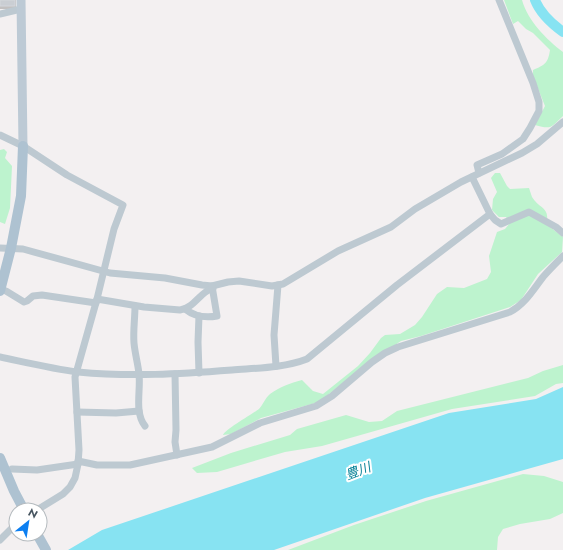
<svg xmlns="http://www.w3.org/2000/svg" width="563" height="550" viewBox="0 0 563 550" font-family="Jost,'Noto Sans JP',sans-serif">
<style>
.green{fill:#bdf3ce}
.water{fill:#87e3f2}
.shadow{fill:#0003}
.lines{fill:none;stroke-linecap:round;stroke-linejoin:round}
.river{stroke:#87e3f2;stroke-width:10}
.building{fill:#caced3;stroke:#d4d7dc}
.street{stroke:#bdc9d1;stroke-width:7}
.secondary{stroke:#bdcad5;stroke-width:9}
.primary{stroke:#aec2d1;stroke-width:10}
.labels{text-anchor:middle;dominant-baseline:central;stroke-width:4;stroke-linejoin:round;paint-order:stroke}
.water-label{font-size:13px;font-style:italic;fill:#058196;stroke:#fff}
</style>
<rect width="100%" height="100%" fill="#f3f0f1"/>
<g class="green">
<path d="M504 0H522C528 21 546 39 563 52V116C551 127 552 130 535 125L545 106 533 76V70C545 65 548 63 550 50L533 33 526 29 518 21 513 24Z"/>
<polygon points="4,149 7,152 5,158 12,166 10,208 5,224 0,222 0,150"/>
<path d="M495 173H500L507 186 510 189 529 188C530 191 531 194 532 197 539 209 551 207 546 224L563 237 562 252 538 274 521 300 510 307 421 336 401 341 365 365 319 402 261 418 231 434 223 435C226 429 251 415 259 409 263 405 265 398 270 394 280 387 290 383 302 380L313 391 323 394 358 366 370 353 381 338 385 335 400 334 415 325 422 317 437 294 447 287 464 288 487 279 491 272 489 256 497 232 505 229 510 223 506 217H499L492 210 493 199 497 192 491 178Z"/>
<polygon points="563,365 563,383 556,384 535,396 452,409 322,446 285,452 217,472 197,473 192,468 231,453 290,435 297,429 346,415 369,422 382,421 397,411 528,378 543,371"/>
<polygon points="523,474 544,476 563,482 563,513 550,519 520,524 503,529 498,537 497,550 288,550 354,525 426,501"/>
</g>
<polygon class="water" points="563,387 563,459 425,498 274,550 68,550 102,530 449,413 536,399"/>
<rect class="shadow" x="0" y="0" width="16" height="9"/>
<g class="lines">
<path class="river" d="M535 0C540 13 552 24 563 32"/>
</g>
<rect class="building" x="0" y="0" width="15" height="6"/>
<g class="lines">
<g class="street">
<polyline points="0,14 21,9"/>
<polyline points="0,135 23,146 67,175 123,205 114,229 97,299 75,377 79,450 78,464 75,478 70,487 63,494 37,510"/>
<polyline points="479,173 477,165 502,154 523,139 530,128 539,111 539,102 533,83 499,0"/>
<polyline points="490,214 495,220 501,224 529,212 556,227 563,233"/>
<polyline points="0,248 23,249 110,273 165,278 202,285 212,286 228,282 239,281 272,286 283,284 338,251 391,227 415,209 461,182 522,153 537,144 563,122"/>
<polyline points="0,289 6,291 24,302 27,301 33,296 42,295 96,303"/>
<path d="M97 299 144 307 180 310C194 308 200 292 213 288"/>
<path d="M135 306C135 318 133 331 134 343 135 354 138 364 139 374 141 390 134 412 145 426"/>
<path d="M185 309C195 317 206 318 217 316L212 286"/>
<polyline points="199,316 198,342 199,373"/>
<path d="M0 357C24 362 53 369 78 372 130 377 180 374 232 370 257 368 284 368 307 359L397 285 490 214 472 177"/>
<polyline points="276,366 274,335 278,285"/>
<polyline points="175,374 176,430 175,442 177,455"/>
<polyline points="77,412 116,413 139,411"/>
<path d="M78 461 97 465H130L212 447 260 423 316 406 332 396 372 362 385 353 398 347 510 312C525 304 533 290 543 277 549 270 556 263 563 256"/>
<polyline points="12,469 37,470 78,464"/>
<polyline points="0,540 16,524"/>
</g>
<polyline class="secondary" points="21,0 23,146"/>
<g class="primary">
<polyline points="0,291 11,248 21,196 23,146"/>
<polyline points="0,458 14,491 24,510"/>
<polyline points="37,534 46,550"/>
</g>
</g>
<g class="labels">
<g class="water-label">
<text transform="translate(358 471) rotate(-21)">豊川</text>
</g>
</g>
<g transform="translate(28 522) rotate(30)"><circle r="19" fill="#ffffff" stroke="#b5bbbf"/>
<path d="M0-3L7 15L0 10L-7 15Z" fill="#0c7ff1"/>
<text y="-6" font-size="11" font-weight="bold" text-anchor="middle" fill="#475560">N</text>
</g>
</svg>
